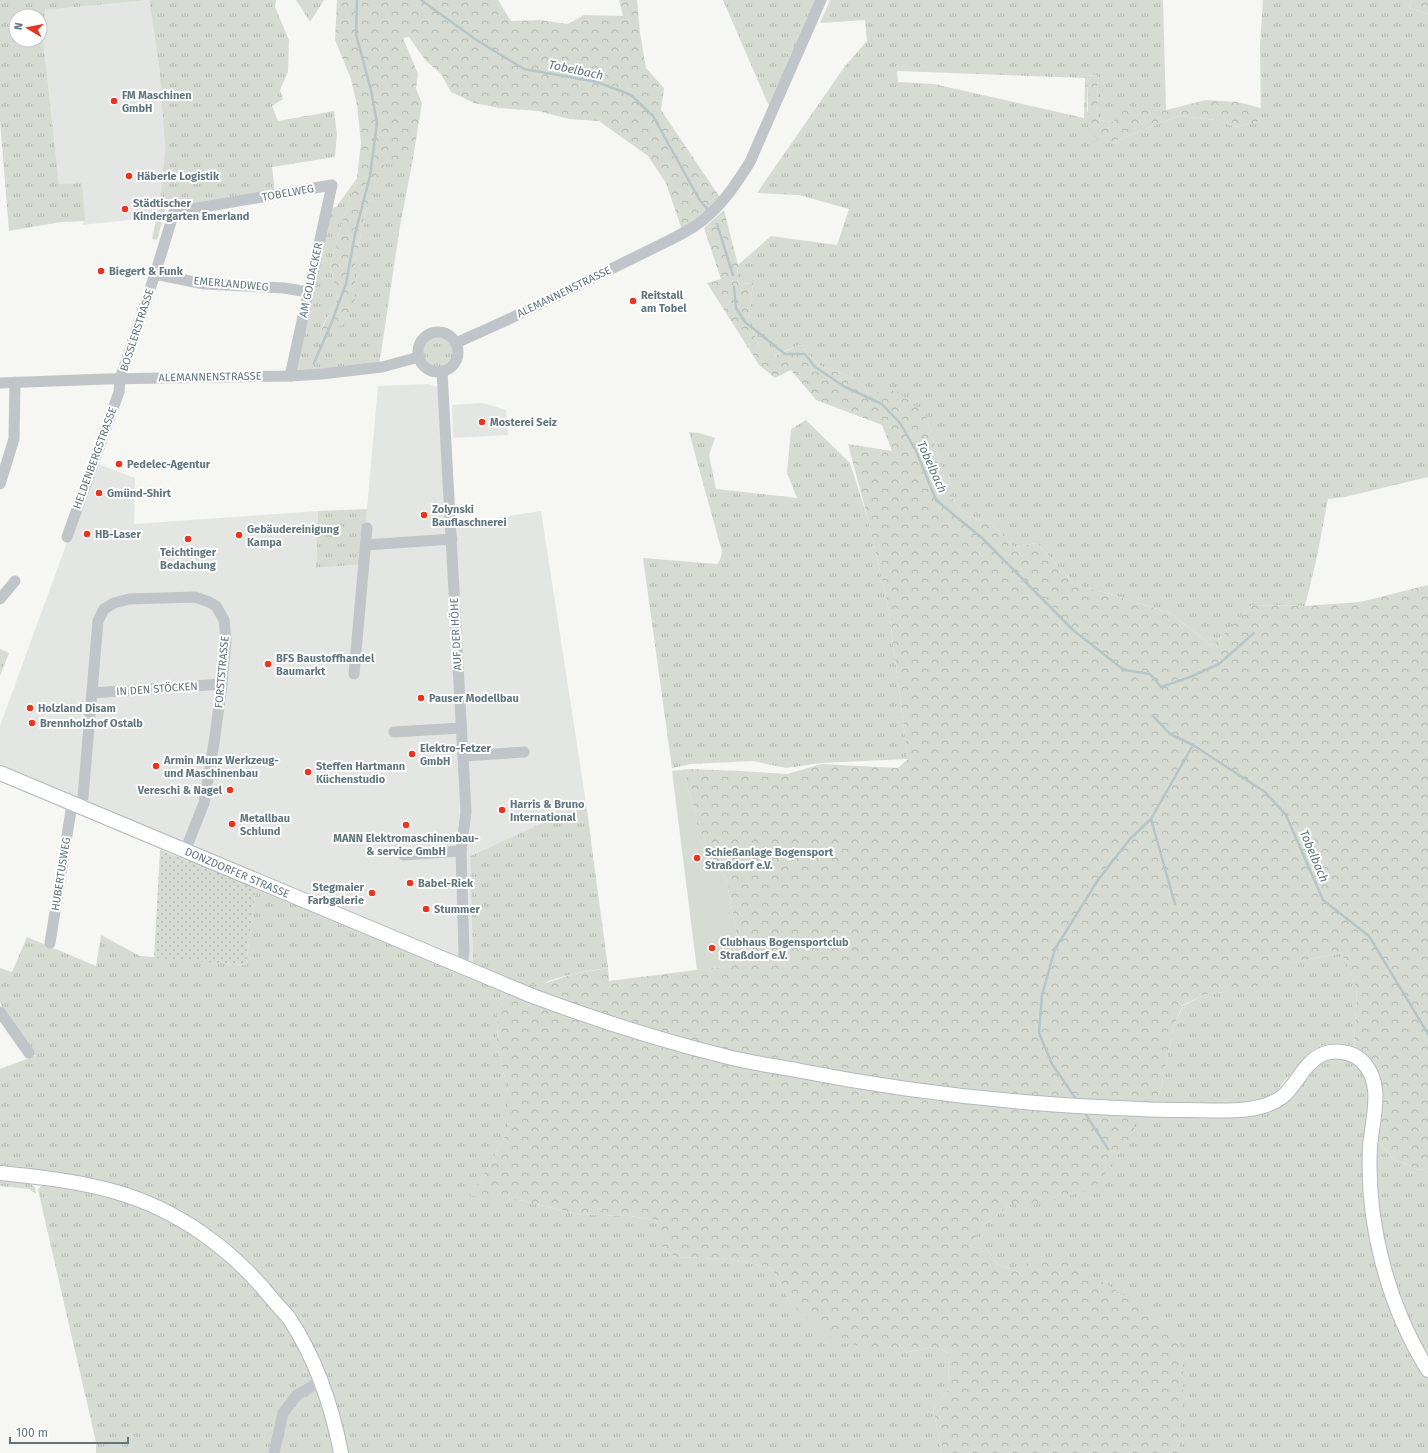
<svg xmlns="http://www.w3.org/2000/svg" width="1428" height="1453" viewBox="0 0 1428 1453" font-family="'Fira Sans',sans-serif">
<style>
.built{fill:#e4e6e4}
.grass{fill:url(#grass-tufts);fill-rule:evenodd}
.forest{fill:url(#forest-crowns)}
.park{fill:#d7dcd2}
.garden{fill:url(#garden-dots)}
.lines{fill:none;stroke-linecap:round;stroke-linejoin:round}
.stream{stroke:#b5c6c8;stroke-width:2.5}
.major-casing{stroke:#b2b9bc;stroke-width:16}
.minor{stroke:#bfc5c8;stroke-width:11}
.major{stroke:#fff;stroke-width:14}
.poi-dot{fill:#eb331e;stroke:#fff;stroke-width:1.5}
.labels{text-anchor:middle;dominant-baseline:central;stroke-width:4;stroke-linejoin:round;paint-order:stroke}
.poi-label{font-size:11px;font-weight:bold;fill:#60767f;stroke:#fff;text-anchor:start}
.street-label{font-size:11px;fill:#60767f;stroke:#fff}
.water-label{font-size:12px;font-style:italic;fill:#5a767b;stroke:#fff}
</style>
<defs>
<pattern id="grass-tufts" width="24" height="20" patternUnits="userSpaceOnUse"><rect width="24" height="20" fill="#d7dcd2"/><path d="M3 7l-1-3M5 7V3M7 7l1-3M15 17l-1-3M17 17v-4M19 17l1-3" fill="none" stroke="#b2b7b0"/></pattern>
<pattern id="forest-crowns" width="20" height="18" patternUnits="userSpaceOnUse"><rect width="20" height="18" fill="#d7dcd2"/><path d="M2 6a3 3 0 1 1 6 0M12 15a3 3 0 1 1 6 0" fill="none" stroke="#b2b7b0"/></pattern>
<pattern id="garden-dots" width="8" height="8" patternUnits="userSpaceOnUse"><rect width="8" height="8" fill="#d7dcd2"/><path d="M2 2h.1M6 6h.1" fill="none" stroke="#b2b7b0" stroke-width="1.8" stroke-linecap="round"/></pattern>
</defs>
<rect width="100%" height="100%" fill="#f6f6f3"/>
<g class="built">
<polygon points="149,0 159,65 165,148 160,201 157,217 82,225 85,220 59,184 43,38 44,10"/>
<polygon points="428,384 440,388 447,525 541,511 586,803 470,856 473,963 0,770 0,726 96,463 135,478 134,524 318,511 316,568 364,564 367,509 378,386"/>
<polygon points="482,403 506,410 508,435 453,438 452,405"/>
</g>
<g class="grass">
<path d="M0 0H276L275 7 289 40 288 72 280 90 283 99 272 106 278 121 334 111 337 134 335 157 272 167 275 192 179 208H166L157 240 152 239 160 201 165 148 159 65 149 0 45 10 43 38 59 184 82 183 85 221 61 222 9 231 0 121ZM16 16H40V40H16Z"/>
<polygon points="296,0 324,0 310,22"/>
<polygon points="723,0 816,0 770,105 768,104"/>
<path d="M830 0H1163L1166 110 1151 107 1114 122 1098 120 1097 75 1088 76 1087 111 1112 143 1144 129 1179 116 1217 120 1236 127 1261 121 1260 45 1263 0H1412L1409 8 1428 14V477L1345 497 1328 499 1317 557 1305 606 1252 605 1212 646 1170 613 1110 594 1075 585 1037 543 1014 547 992 524 965 516 948 493 926 415 868 394 862 385 849 376 820 366 800 345 777 354 769 359 758 344 748 320 753 283 739 284 737 279 738 265 771 236 837 245 849 209 799 195 757 193 845 66 867 41 865 20 820 23ZM897 71 1085 78 1084 118 934 84 898 82Z"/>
<polygon points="385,163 412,164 400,226 380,360 376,365 295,371 329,210 337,206 357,178 343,220 330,265 338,298 320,331 355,301 355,261 366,209"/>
<circle cx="438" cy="352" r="16"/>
<polygon points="806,420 850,463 868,519 888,605 908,759 821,763 786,768 753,761 691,764 672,768 643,558 717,564 720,560 722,552 689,432 699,433 715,438 709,455 716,489 797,498 787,473 791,429"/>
<polygon points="367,509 364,564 316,568 318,511"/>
<polygon points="0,649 9,653 0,676"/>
<path d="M586 803 608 968C588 971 548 976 535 990L473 963 470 856Z"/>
<polygon points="256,886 509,994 498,1001 497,1045 508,1091 508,1130 493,1159 471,1195 525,1201 576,1214 630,1216 661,1221 661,1246 675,1257 731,1259 772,1268 791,1304 903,1353 933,1347 948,1353 949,1389 933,1409 942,1453 346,1453 287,1311 177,1212 0,1170 0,1069 35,1056 0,1003 0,968 12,972 27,937 96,966 101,935 140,956 246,965"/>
<path d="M1343 953 1357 990 1354 1046C1312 1036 1307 1058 1282 1084 1279 1088 1274 1095 1269 1097 1234 1111 1191 1105 1154 1103L1161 1089 1173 1028 1183 1006 1203 995 1225 992 1289 963Z"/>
<polygon points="1336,1056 1356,1062 1370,1079 1369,1214 1422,1369 1428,1379 1428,1453 1179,1453 1179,1450 1018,1272 997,1264 988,1250 968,1246 982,1227 1012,1203 1044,1203 1135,1112 1256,1111 1315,1063"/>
<polygon points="1377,1140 1395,1160 1419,1170 1428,1168 1428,1365 1385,1261 1374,1174"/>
<polygon points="0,1179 28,1182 35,1187 36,1194 29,1189 0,1186"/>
<polygon points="43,1183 63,1186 134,1203 177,1223 230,1261 281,1316 316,1381 337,1453 96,1453 96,1442 38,1190"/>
</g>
<g class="forest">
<polygon points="337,0 498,0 511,21 540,20 568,24 584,15 623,16 619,0 637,0 640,33 646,68 664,88 661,110 721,199 682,230 666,183 648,156 599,121 569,119 538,111 499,108 474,103 451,92 441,74 426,61 409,37 403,38 418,74 416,89 422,103 412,164 385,164 366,209 355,261 355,301 342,325 320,332 338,298 330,265 343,220 357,178 361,143 357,105 351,79 335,40"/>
<polygon points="1412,0 1428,0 1428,14 1409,8"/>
<polygon points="1097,75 1098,120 1114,122 1119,106 1151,107 1166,110 1206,100 1238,102 1261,108 1261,121 1236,127 1217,120 1179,116 1144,129 1112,143 1099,141 1092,133 1088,121 1088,76"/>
<polygon points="724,210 738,265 737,279 739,284 753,283 748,320 758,344 769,358 800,345 820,366 849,376 862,385 868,394 874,395 882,389 898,392 926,415 948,493 965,516 992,524 1014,547 1037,543 1075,585 1110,594 1170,613 1212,646 1252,605 1305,606 1360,602 1428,585 1428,1168 1419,1170 1395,1160 1377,1140 1363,1053 1354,1046 1357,990 1342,953 1290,963 1289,968 1255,988 1203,995 1183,1005 1173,1028 1161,1089 1154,1103 1135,1112 1134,1132 1095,1188 1044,1203 1012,1203 982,1227 969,1246 988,1250 997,1264 1018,1272 1034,1257 1071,1262 1147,1310 1180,1341 1184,1376 1179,1453 942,1453 933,1409 949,1389 948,1353 933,1347 903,1353 872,1351 829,1336 791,1304 772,1268 731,1259 675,1257 661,1246 661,1221 630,1216 576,1214 525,1201 470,1196 493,1159 508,1130 508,1091 497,1045 498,1001 509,994 530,995 540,985 573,974 608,968 609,981 728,966 742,962 726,879 697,836 697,816 685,781 689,769 740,771 787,774 822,764 898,768 908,759 888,605 868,519 848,444 892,451 882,425 816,400 791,370 775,378 759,365 707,283 721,279 704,228"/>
</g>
<polygon class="park" points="689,769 685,781 697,816 697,836 726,879 742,962 728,966 697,970 672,771"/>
<polygon class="garden" points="160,850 256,886 246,965 154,958"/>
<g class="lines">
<g class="stream">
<polyline points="421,0 475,39 524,69 597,82 631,95 653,116 699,199 708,210"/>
<polyline points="717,224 733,275"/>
<polyline points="734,287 736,308 745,322 785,354 805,354 815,367 845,387 882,404 900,423 916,451 936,500 982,538 1073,630 1124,670 1150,674 1161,687 1190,677 1219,664 1254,633"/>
<polyline points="314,363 331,324 346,284 355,234 370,176 377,123 371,90 356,34 357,0"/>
<polyline points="1153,716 1170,734 1193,745 1265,792 1286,815 1323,900 1369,936 1428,1034"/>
<polyline points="1151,819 1175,904"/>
<polyline points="1076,1099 1052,1064 1039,1033 1042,995 1055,949 1098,880 1129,840 1151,819 1193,745"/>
<polyline points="1083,1110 1108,1149"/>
</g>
<g class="major-casing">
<g id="major">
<path d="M0 773 530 995C594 1019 659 1040 724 1056 750 1063 776 1066 801 1071 913 1093 1026 1105 1140 1109 1156 1110 1172 1110 1188 1110 1216 1110 1258 1115 1282 1097 1297 1085 1304 1062 1323 1054 1335 1049 1353 1052 1362 1061 1385 1084 1372 1119 1370 1147 1366 1223 1388 1306 1428 1370"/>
<path d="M0 1173C39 1177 78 1181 116 1192 179 1210 233 1250 273 1300 278 1306 284 1312 289 1318 316 1359 332 1406 341 1453"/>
</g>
</g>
<g class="minor">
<polyline points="155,274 204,284 284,288 308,292"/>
<circle cx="438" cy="352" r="20"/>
<path d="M456 343 507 320 670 240C678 236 687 231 695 226 719 210 735 186 750 162L821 0"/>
<polyline points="442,371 466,812 461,851 464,952 462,966"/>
<polyline points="0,383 106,379 290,376 322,374 382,367 419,357"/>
<polyline points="0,484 14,439 15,382"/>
<polyline points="67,537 119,392 120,379 155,274 174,212 332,185 290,376"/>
<polyline points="366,545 452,539"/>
<polyline points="0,599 15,581"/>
<polyline points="354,674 367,528"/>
<polyline points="92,693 222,684"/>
<polyline points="394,732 461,728"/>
<polyline points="463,756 524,752"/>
<polyline points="83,797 98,621 104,609 114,603 129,599 195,597 209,602 216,606 224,620 226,640 222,684 214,743 204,803 185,851"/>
<polyline points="404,855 461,851"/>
<polyline points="50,943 72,804"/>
<polyline points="0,1012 29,1053"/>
<polyline points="274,1453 283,1413 297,1395 321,1381"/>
</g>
<use href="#major" class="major"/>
</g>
<g class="poi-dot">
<circle cx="114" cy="101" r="4"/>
<circle cx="129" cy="176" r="4"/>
<circle cx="125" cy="209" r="4"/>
<circle cx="101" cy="271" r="4"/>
<circle cx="633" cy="301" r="4"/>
<circle cx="482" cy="422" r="4"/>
<circle cx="119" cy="464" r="4"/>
<circle cx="99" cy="493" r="4"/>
<circle cx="424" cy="515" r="4"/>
<circle cx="87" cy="534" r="4"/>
<circle cx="239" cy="535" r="4"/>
<circle cx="188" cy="539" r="4"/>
<circle cx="268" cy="664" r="4"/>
<circle cx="421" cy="698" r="4"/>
<circle cx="30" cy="708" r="4"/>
<circle cx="32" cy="723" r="4"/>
<circle cx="412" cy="754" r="4"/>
<circle cx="156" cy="766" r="4"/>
<circle cx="308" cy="772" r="4"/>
<circle cx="230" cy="790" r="4"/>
<circle cx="502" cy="810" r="4"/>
<circle cx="232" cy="824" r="4"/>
<circle cx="406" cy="825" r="4"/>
<circle cx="697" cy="858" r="4"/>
<circle cx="410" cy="883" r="4"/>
<circle cx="372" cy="893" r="4"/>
<circle cx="426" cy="909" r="4"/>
<circle cx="712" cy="948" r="4"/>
</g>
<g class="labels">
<g class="poi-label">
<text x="122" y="95">FM Maschinen<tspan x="122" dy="13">GmbH</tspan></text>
<text x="137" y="176">Häberle Logistik</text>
<text x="133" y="203">Städtischer<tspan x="133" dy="13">Kindergarten Emerland</tspan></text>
<text x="109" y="271">Biegert &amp; Funk</text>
<text x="641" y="295">Reitstall<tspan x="641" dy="13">am Tobel</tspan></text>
<text x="490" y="422">Mosterei Seiz</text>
<text x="127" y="464">Pedelec-Agentur</text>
<text x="107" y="493">Gmünd-Shirt</text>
<text x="432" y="509">Zolynski<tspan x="432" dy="13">Bauflaschnerei</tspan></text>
<text x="247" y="529">Gebäudereinigung<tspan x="247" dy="13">Kampa</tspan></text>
<text x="95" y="534">HB-Laser</text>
<text x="188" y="552" text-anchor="middle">Teichtinger<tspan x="188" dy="13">Bedachung</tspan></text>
<text x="276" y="658">BFS Baustoffhandel<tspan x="276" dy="13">Baumarkt</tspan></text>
<text x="429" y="698">Pauser Modellbau</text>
<text x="38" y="708">Holzland Disam</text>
<text x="40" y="723">Brennholzhof Ostalb</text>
<text x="420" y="748">Elektro-Fetzer<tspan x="420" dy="13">GmbH</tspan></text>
<text x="164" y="760">Armin Munz Werkzeug-<tspan x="164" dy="13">und Maschinenbau</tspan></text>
<text x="316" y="766">Steffen Hartmann<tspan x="316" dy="13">Küchenstudio</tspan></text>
<text x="222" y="790" text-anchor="end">Vereschi &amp; Nagel</text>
<text x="510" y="804">Harris &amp; Bruno<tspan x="510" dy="13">International</tspan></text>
<text x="240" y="818">Metallbau<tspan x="240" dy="13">Schlund</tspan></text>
<text x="406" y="838" text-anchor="middle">MANN Elektromaschinenbau-<tspan x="406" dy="13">&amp; service GmbH</tspan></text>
<text x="705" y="852">Schießanlage Bogensport<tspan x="705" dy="13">Straßdorf e.V.</tspan></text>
<text x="418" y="883">Babel-Riek</text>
<text x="364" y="887" text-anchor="end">Stegmaier<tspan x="364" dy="13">Farbgalerie</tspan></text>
<text x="434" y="909">Stummer</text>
<text x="720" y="942">Clubhaus Bogensportclub<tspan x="720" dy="13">Straßdorf e.V.</tspan></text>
</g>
<g class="street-label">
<text transform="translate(288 193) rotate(-10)">TOBELWEG</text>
<text transform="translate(311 280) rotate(-78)">AM GOLDACKER</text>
<text transform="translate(231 284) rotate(5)">EMERLANDWEG</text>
<text transform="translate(564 292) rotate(-26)">ALEMANNENSTRASSE</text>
<text transform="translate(137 330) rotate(-72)">BOSSLERSTRASSE</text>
<text transform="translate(210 377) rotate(-1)">ALEMANNENSTRASSE</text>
<text transform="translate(95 458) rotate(-70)">HELDENBERGSTRASSE</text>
<text transform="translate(456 634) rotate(-93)">AUF DER HÖHE</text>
<text transform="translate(222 672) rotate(-85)">FORSTSTRASSE</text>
<text transform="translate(157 689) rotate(-4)">IN DEN STÖCKEN</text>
<text transform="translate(237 873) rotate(23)">DONZDORFER STRASSE</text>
<text transform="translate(61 874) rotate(-81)">HUBERTUSWEG</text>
</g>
<g class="water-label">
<text transform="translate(576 70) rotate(12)">Tobelbach</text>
<text transform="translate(932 467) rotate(66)">Tobelbach</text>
<text transform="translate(1314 856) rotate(67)">Tobelbach</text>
</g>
</g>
<g transform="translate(28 28) rotate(280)"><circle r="19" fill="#ffffff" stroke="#bfc8cc"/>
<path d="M0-3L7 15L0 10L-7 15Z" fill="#eb331e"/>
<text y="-6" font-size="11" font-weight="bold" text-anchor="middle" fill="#60767f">N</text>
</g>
<path d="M10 1437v6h118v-6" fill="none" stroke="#60767f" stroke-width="2"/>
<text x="16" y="1437" font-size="12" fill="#60767f" stroke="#ffffff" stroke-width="3" paint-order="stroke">100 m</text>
</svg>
